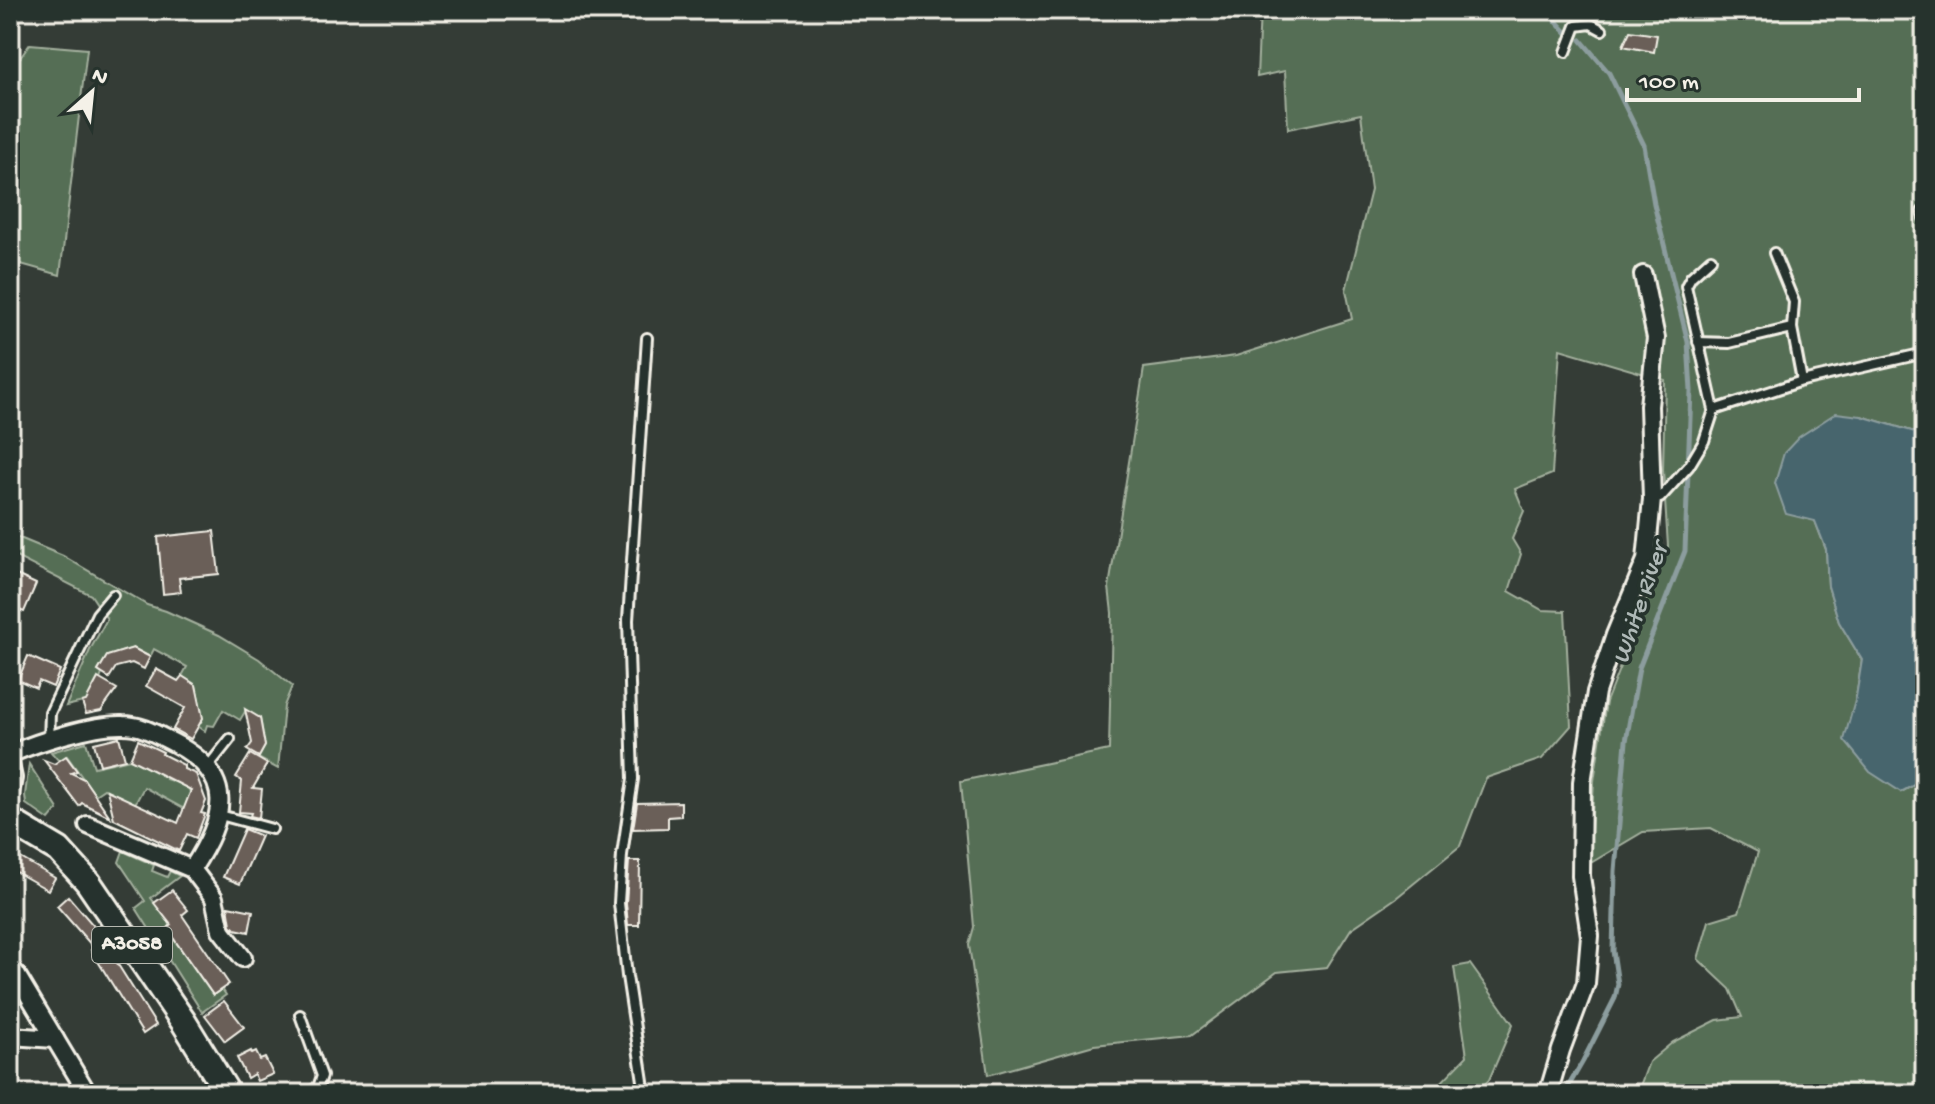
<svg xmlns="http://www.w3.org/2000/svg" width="1935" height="1104" viewBox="0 0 1935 1104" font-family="'Gochi Hand',sans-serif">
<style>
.green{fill:#556e55;stroke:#a4b09e;stroke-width:2}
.water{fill:#47656d;stroke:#8c9d9e;stroke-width:2}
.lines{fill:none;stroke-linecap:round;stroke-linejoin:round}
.stream{stroke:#8c9d9e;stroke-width:5}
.building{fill:#6b5e58;stroke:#f4f1e8;stroke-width:2}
.service-casing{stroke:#f4f1e8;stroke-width:14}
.minor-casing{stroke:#f4f1e8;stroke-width:22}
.primary-casing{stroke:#f4f1e8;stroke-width:30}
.service{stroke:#26332d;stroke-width:8}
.minor{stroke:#26332d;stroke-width:16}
.primary{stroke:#26332d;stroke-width:24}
.labels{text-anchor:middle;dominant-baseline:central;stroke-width:7;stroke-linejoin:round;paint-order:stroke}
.shield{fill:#26332d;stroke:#b6b8b0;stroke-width:2}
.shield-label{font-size:22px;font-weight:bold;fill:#f4f1e8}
.water-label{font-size:26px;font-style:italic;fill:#afb9b7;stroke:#26332d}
</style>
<rect width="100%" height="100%" fill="#343c36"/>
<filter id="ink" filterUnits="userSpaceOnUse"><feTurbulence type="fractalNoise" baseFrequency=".0125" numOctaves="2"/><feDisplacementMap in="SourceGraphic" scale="16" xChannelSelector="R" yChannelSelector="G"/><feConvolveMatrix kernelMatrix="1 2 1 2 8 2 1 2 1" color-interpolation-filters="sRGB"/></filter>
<g filter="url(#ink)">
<g class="green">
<polygon points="1260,10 1925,10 1925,435 1861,416 1815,521 1826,550 1828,586 1839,622 1862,660 1856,697 1901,792 1925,779 1925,1094 1637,1094 1649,1062 1673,1042 1717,1020 1742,1017 1730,989 1698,959 1709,921 1739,912 1758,852 1711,828 1643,832 1589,864 1594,781 1606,702 1668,546 1663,470 1665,380 1560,349 1552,474 1515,489 1524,511 1512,539 1521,554 1509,591 1542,610 1565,611 1571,726 1542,759 1486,778 1460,846 1396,898 1351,929 1327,967 1277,972 1192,1035 1094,1045 988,1075 969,945 974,927 961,781 1109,750 1112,613 1109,587 1144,368 1236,356 1352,319 1346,290 1371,190 1361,114 1288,129 1285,71 1257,77"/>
<polygon points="30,44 87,49 60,275 10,261 10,72"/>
<polygon points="10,534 63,556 147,605 166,611 219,635 259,659 292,686 284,706 278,769 258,758 265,746 260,718 246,710 240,720 223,710 214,726 207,725 205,731 196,725 202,714 196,685 182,676 187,667 154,649 150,657 133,648 107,656 98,671 102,674 92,700 66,706 90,650 107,619 91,595 10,554"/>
<polygon points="86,742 94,767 130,759 168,773 166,779 188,786 193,802 184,809 144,787 135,804 104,789 95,795 67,756 59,761 51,752"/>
<polygon points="29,764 58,809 49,820 26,804 25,795"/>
<polygon points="123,851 154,865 152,871 167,877 170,871 180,876 151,898 171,925 167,929 213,995 222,989 226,995 202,1012 136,908 145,901 119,862"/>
<polygon points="1470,964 1513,1024 1489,1080 1474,1094 1430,1094 1467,1056 1454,967"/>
</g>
<polygon class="water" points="1836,413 1861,416 1925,435 1925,779 1901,792 1870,772 1844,740 1856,697 1862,660 1839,622 1828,586 1826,549 1815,521 1786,514 1775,483 1784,453 1799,437"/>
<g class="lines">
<g class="stream">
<polyline points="1546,10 1566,32"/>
<polyline points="1564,1094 1583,1061 1615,998 1618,984 1613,951 1615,871 1626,741 1639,668 1685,551 1691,391 1688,342 1654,204 1644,145 1609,73 1581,40"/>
</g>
</g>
<g class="building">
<polygon points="1630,31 1657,35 1654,52 1623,46"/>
<polygon points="214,531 219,574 179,578 181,592 163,594 158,537"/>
<polygon points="10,572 36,584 24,612 10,606"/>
<polygon points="133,648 150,657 144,669 132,663 116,667 109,678 98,671 107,656"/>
<polygon points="28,656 60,670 53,687 39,681 36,688 18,680"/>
<polygon points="156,669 178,681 182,676 196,685 203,718 191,739 173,729 185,708 146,686"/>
<polygon points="98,678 117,689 101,711 86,714 82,702 86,701"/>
<polygon points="245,709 260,718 265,746 259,757 247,750 252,743"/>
<polygon points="119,737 125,759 100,765 94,743"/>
<polygon points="138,740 163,752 162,754 184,765 184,769 196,774 206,801 201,813 205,814 196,838 187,834 179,851 114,819 107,790 178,823 191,790 130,759"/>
<polygon points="250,754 267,764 253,788 262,789 259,818 250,816 251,813 239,812 242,781 236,777"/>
<polygon points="66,756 77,771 71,773 84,779 110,817 82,803 79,806 44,760 54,764"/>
<polygon points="681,802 681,816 668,817 668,828 633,829 637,803"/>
<polygon points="244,829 261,836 240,884 223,877"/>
<polygon points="19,857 55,878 48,890 11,869"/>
<polygon points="629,861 640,861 639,925 628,925 626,903"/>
<polygon points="172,890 188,910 182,915 229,984 213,995 167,929 171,925 154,903"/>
<polygon points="68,896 93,925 156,1025 143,1034 91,950 94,948 57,906"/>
<polygon points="228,906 253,911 249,932 235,929 231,925"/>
<polygon points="224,1001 244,1027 225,1041 205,1015"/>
<polygon points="251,1051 252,1054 256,1052 260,1060 265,1058 273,1074 257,1081 254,1074 247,1078 237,1058"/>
</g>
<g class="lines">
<g class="service-casing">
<g id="service">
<polyline points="1566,52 1576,26 1591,24 1602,30"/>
<polyline points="1922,212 1925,221"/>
<polyline points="1774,253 1794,302 1792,328 1802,381"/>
<polyline points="1698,342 1729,343 1792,328"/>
<polyline points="1714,410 1802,381 1925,353"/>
<polyline points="1652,499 1660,498 1689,466 1704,441 1714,410 1686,286 1691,277 1711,259"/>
<polyline points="49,741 50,713 97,614 113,595"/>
<polyline points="207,768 230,739"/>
<polyline points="220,815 272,829"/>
<polyline points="300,1015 322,1076 318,1087 308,1094"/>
<polyline points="645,1094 627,976 619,903 622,855 633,779 628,620 647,338"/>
</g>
</g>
<g class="minor-casing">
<g id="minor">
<path d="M10 754C38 742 92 724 123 725 142 725 156 734 174 743 237 776 226 817 192 869"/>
<polyline points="10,765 13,778 10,793"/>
<polyline points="88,825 192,869 214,898 221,930 243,958"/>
<polyline points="10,967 16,974 88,1094"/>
<polyline points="10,1036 55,1039"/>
<polyline points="1548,1094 1561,1050 1586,983 1590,936 1581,876 1582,782 1596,692 1615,635 1646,560 1652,499 1649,406 1656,338 1643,275"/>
</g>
</g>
<g class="primary-casing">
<polyline id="primary" points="10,821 59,850 88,882 183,1021 228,1094"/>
</g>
<use href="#service" class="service"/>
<use href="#minor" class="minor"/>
<use href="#primary" class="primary"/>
</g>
</g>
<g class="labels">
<rect class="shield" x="92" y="927" width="80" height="36" rx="6"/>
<g class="shield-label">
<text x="132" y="945">A3058</text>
</g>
<g class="water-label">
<text transform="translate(1642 604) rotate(-71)">White River</text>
</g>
</g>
<rect width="1935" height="1104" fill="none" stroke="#26332d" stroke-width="40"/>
<rect x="20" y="20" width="1895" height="1064" fill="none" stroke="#f4f1e8" stroke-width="3" filter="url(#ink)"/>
<g transform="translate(92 92) rotate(27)" stroke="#26332d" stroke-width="6" paint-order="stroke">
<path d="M0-6L14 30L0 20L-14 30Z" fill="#f4f1e8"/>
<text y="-12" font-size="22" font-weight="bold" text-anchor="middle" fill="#f4f1e8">N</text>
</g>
<path d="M1627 88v12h232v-12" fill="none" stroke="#f4f1e8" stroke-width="4"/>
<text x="1639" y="88" font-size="24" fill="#f4f1e8" stroke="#26332d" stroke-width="6" paint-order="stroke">100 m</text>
</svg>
